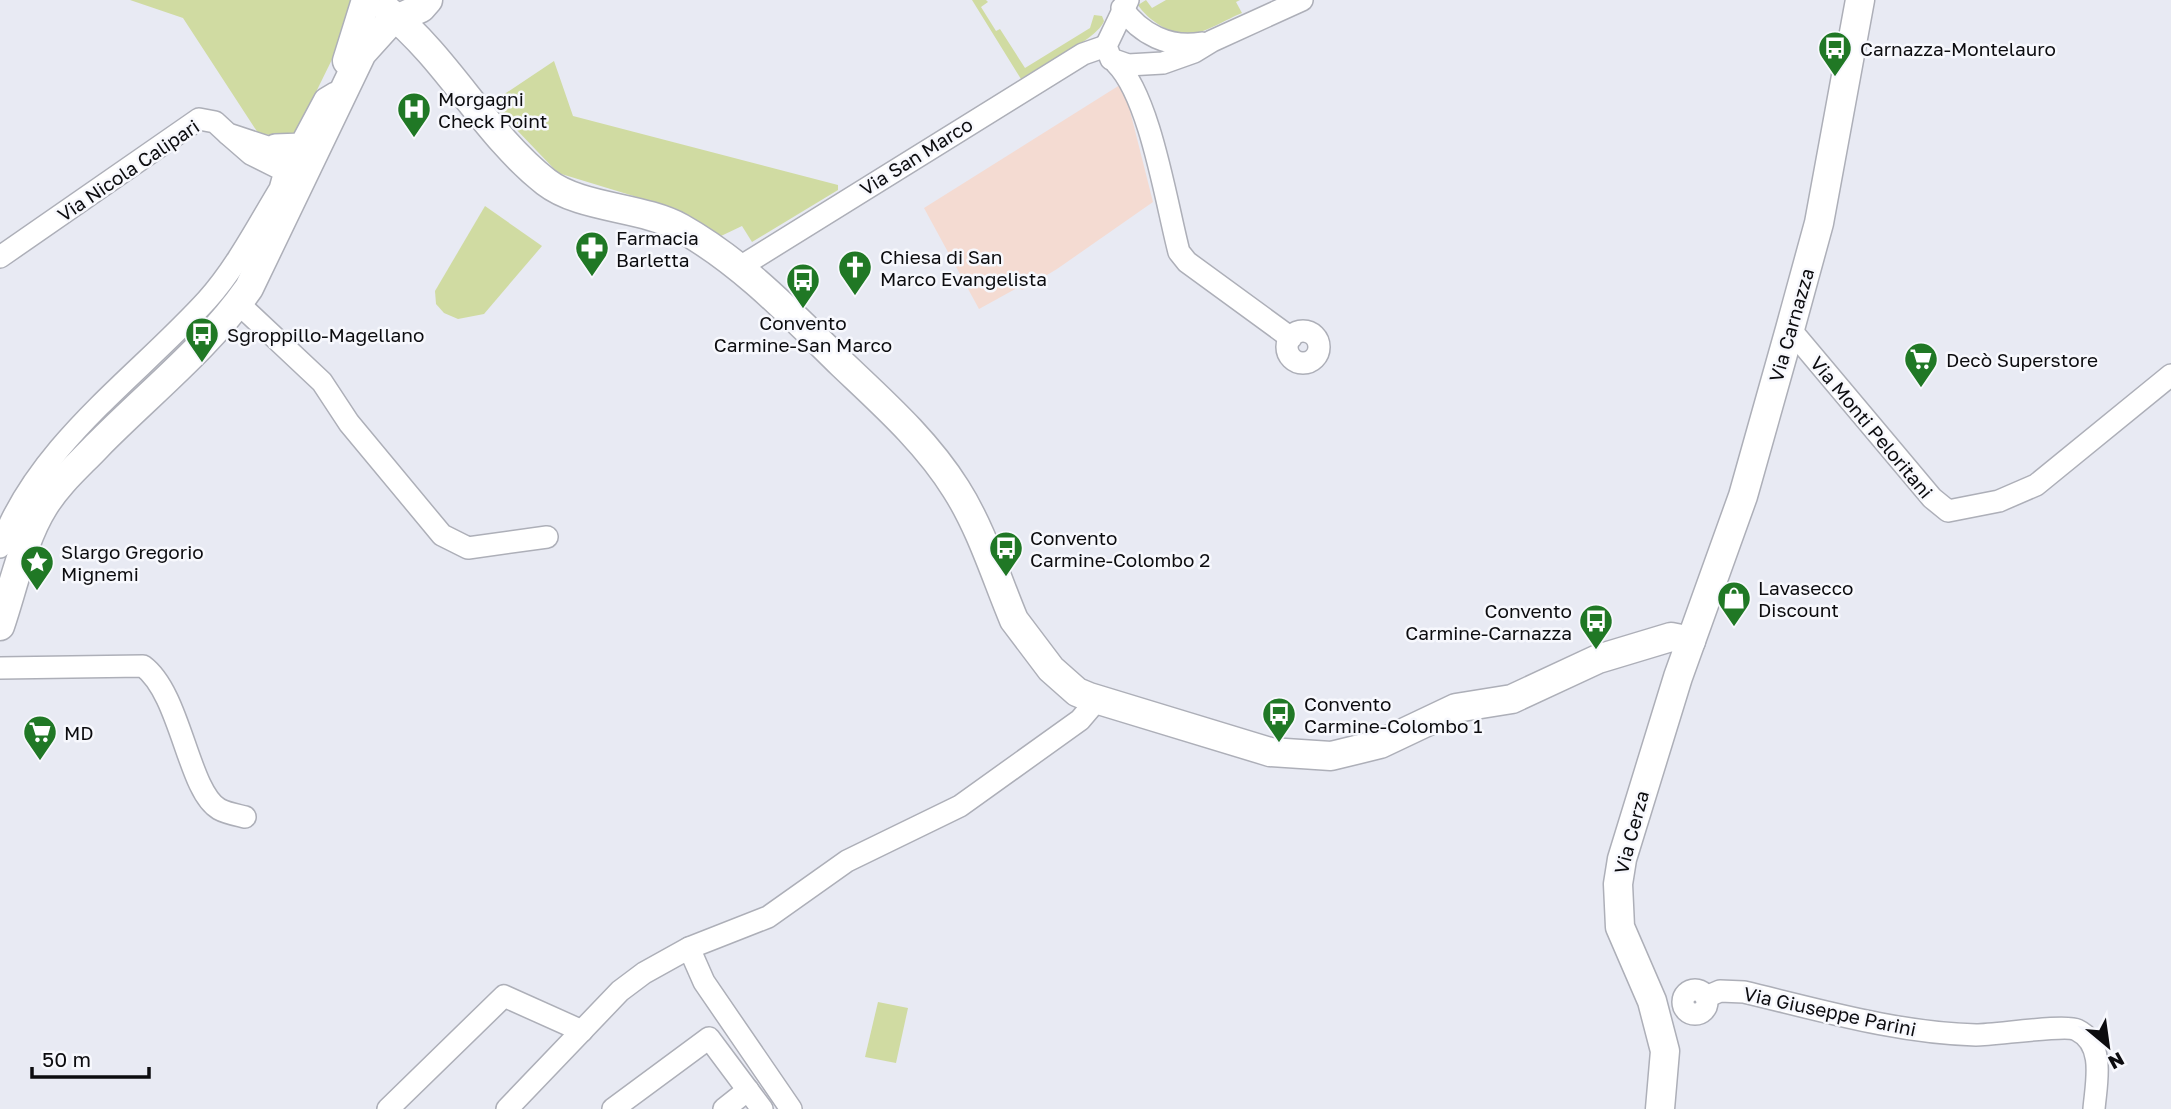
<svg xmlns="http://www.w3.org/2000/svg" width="2171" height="1109" viewBox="0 0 2171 1109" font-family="'Golos Text',sans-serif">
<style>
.education{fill:#f4dbd2}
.green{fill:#d0dba2}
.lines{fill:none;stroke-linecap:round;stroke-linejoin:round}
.minor-casing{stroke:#adafb8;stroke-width:24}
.major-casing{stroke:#adafb8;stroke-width:31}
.minor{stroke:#fff;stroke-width:21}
.major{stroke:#fff;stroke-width:28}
.labels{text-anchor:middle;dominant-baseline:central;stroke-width:5;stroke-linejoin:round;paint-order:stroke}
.poi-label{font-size:19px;fill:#0c0c0f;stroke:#f7f8fd;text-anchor:start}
.street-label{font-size:19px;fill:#0c0c0f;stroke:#f7f8fd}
</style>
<rect width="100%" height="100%" fill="#e8eaf3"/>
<polygon class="education" points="1123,83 1153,202 1057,269 1022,290 1019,287 979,309 924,208"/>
<g class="green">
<polygon points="130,0 355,0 343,37 293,139 258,133 183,18"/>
<path d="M972 0H986L988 2 981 7 996 31 1000 29 1025 68 1090 28 1094 15 1102 16 1104 21C1098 39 1039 67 1021 79Z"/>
<path d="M1146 0 1152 8 1166 0H1240L1236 2 1242 13C1227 19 1205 33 1190 34 1170 35 1148 20 1138 5Z"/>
<polygon points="554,61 573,116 838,185 838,190 752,242 742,226 721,236 673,208 558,173 491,103"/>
<polygon points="485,206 542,246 484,314 458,319 444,313 436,304 435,291"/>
<polygon points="878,1002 908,1008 896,1063 865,1057"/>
</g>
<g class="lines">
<g class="minor-casing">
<g id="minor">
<polyline points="1128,0 1106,46 1111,59 1128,65 1163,63 1194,52 1212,41 1302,0"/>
<path d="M1122 8C1140 34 1170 49 1202 43"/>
<path d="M1116 63C1150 97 1166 202 1179 252L1187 262 1291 338"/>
<polyline points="275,145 301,144 325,99 335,93"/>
<polyline points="0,257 199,119 215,122 228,134 310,161"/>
<polyline points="740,267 1083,54 1106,46"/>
<polyline points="238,303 322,382 349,423 442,535 468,548 547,537"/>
<polyline points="1790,329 1932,498 1948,511 1999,501 2036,485 2171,375"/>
<circle cx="1303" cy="347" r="16"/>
<path d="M0 547C37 445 136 378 207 300 236 268 258 225 280 189L285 171 251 154 228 134"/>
<path d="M0 668 143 666C181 694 188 791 219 809 226 813 237 815 245 817"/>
<polyline points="689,948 704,982 791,1109"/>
<circle cx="1695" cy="1002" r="12"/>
<path d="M1706 997 1720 991 1744 992C1820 1010 1897 1033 1976 1035 1996 1035 2065 1024 2077 1030 2106 1044 2096 1084 2094 1109"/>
<polyline points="388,1109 504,996 582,1031"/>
<polyline points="507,1109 620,991 644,973 689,948 768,917 847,861 960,806 1080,720 1097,700"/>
<polyline points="613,1109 709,1038 762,1109"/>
<polyline points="724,1109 748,1090"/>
</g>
</g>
<g class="major-casing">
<g id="major">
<path d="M388 11C449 60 485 134 546 182 581 209 641 206 681 228 743 263 791 314 842 364 883 403 926 441 956 489 981 528 996 577 1014 620L1051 669 1077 692 1089 697 1270 752 1331 756 1380 744 1456 708 1512 699 1598 659 1671 637 1691 641"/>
<polyline points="347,61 366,0"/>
<path d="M0 626C13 588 23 539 44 506 58 483 79 465 97 446 148 394 207 348 249 288L362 53 390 22 421 8 428 0"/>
<polyline points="1660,1109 1665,1051 1652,1001 1620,927 1618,884 1622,859 1678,677 1743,496 1790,329 1819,223 1860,0"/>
</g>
</g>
<use href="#minor" class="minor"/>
<use href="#major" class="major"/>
</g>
<defs>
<g id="bus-pin" transform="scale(1.75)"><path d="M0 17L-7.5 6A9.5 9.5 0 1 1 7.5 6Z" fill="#207825" stroke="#f7f8fd"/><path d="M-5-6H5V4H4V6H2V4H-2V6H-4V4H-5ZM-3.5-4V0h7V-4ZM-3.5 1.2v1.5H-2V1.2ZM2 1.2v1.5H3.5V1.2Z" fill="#fff"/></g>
<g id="hospital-pin" transform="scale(1.75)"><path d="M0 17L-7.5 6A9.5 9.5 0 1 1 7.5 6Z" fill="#207825" stroke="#f7f8fd"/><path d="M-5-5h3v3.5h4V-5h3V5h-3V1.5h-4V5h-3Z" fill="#fff"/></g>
<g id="pharmacy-pin" transform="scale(1.75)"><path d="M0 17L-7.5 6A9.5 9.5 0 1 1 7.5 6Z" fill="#207825" stroke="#f7f8fd"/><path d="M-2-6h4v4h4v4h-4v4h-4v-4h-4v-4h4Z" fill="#fff"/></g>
<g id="church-pin" transform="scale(1.75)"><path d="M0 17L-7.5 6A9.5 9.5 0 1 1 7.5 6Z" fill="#207825" stroke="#f7f8fd"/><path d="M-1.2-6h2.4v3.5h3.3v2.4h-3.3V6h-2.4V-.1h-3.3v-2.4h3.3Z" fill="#fff"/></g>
<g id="supermarket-pin" transform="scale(1.75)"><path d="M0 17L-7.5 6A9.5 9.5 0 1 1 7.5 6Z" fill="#207825" stroke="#f7f8fd"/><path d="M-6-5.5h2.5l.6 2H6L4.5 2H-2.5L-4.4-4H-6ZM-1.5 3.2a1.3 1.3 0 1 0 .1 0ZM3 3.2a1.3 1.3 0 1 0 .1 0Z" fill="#fff"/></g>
<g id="sight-pin" transform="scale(1.75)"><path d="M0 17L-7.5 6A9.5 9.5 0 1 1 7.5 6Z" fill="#207825" stroke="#f7f8fd"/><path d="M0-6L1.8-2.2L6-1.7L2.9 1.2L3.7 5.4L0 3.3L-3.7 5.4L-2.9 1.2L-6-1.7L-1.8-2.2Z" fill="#fff"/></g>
<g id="shop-pin" transform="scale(1.75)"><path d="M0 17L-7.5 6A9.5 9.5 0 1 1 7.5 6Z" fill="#207825" stroke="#f7f8fd"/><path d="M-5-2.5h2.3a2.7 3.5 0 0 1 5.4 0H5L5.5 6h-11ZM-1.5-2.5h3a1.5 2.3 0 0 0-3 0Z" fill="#fff"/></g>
</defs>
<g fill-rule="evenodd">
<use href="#bus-pin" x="1835" y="48"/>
<use href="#hospital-pin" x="414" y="109"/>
<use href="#pharmacy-pin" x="592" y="248"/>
<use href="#church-pin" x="855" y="267"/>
<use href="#bus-pin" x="803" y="280"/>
<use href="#bus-pin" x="202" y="334"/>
<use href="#supermarket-pin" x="1921" y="359"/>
<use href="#bus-pin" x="1006" y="548"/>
<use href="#sight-pin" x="37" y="562"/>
<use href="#shop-pin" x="1734" y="598"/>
<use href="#bus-pin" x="1596" y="621"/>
<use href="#bus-pin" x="1279" y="714"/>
<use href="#supermarket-pin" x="40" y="732"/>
</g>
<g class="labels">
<g class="poi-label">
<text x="1860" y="48">Carnazza-Montelauro</text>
<text x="438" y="98">Morgagni<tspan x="438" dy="22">Check Point</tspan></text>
<text x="616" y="237">Farmacia<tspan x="616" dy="22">Barletta</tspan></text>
<text x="880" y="256">Chiesa di San<tspan x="880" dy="22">Marco Evangelista</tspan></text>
<text x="803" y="322" text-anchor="middle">Convento<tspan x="803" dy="22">Carmine-San Marco</tspan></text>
<text x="227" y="334">Sgroppillo-Magellano</text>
<text x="1946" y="359">Decò Superstore</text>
<text x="1030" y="537">Convento<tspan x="1030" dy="22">Carmine-Colombo 2</tspan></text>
<text x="61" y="551">Slargo Gregorio<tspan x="61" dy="22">Mignemi</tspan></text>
<text x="1758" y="587">Lavasecco<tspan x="1758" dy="22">Discount</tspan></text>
<text x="1572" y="610" text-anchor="end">Convento<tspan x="1572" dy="22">Carmine-Carnazza</tspan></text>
<text x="1304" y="703">Convento<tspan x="1304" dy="22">Carmine-Colombo 1</tspan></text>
<text x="64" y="732">MD</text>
</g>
<g class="street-label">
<text transform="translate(916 156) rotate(-32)">Via San Marco</text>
<text transform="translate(128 170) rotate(-34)">Via Nicola Calipari</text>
<text transform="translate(1791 325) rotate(-74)">Via Carnazza</text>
<text transform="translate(1872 427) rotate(50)">Via Monti Peloritani</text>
<text transform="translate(1631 832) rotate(-75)">Via Cerza</text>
<text transform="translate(1830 1011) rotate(12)">Via Giuseppe Parini</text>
</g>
</g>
<g transform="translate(2108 1046) rotate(151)" stroke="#f7f8fd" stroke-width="5" paint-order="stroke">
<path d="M0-5L12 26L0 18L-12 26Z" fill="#0c0c0f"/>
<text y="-10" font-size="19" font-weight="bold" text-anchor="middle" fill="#0c0c0f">N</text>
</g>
<path d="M32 1067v10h117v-10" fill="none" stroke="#0c0c0f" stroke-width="3.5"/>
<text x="42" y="1067" font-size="21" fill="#0c0c0f" stroke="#f7f8fd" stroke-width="5" paint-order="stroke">50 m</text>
</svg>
